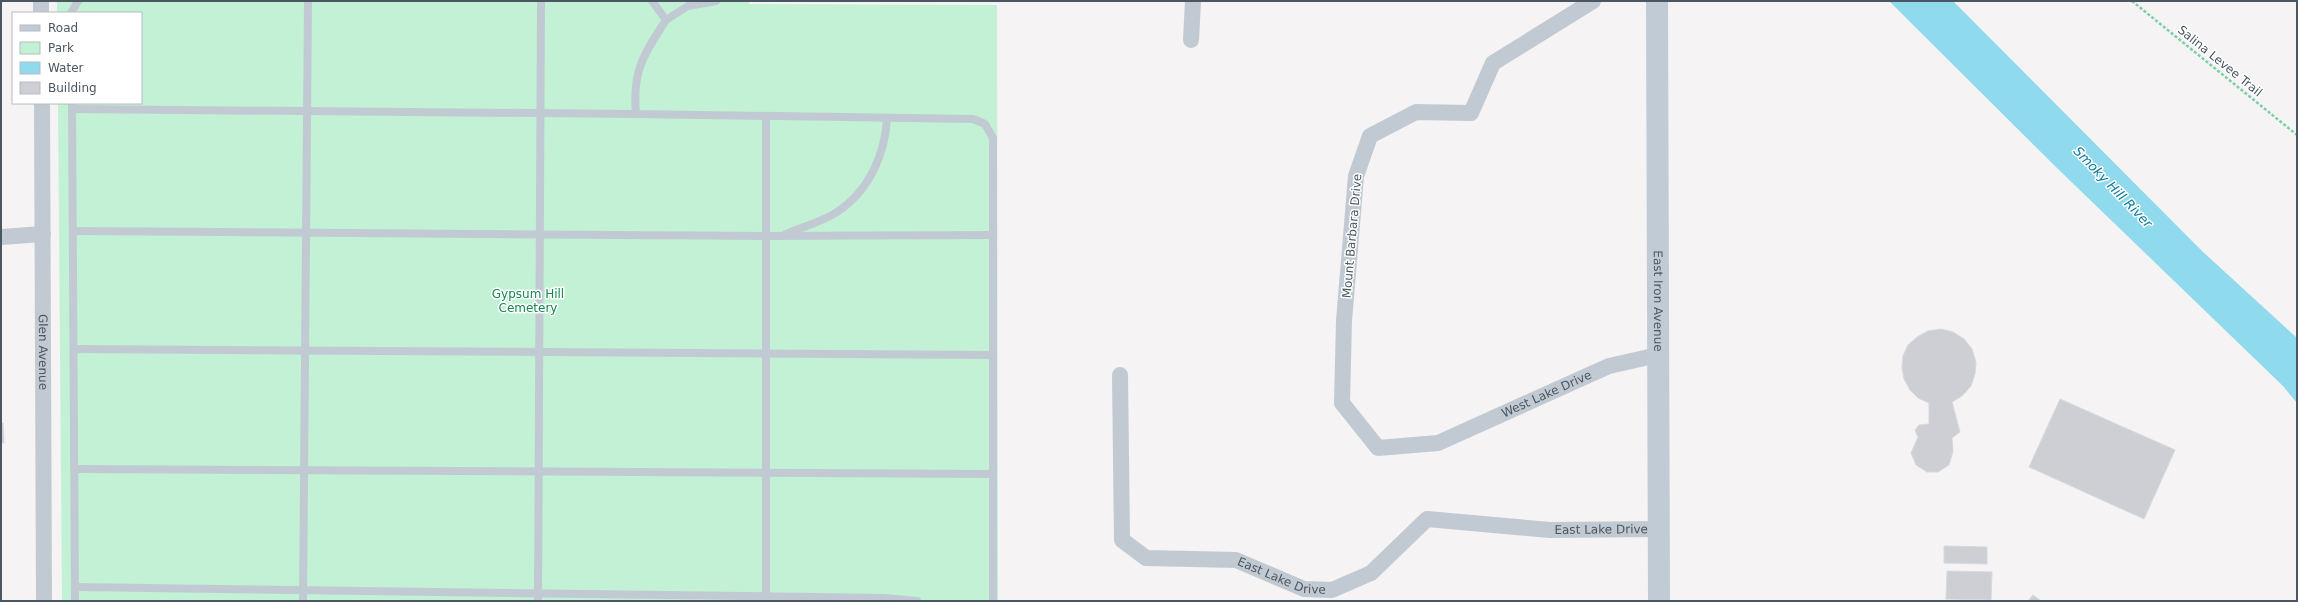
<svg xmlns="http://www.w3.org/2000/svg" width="2298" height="602" viewBox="0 0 2298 602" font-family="'DejaVu Sans',sans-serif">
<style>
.green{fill:#c3f1d5}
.water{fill:#90daee}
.building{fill:#cdcfd5;stroke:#d7d9de}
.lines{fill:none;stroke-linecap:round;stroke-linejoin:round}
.path{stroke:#7ad0a6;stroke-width:2.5;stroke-dasharray:3 2;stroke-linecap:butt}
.lane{stroke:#c1cad2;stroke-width:8}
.street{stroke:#c1cad2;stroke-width:16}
.secondary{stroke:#c1cbd6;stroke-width:22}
.labels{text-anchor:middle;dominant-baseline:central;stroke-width:3;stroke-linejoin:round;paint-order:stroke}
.street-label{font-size:12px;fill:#4a5661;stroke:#fff}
.park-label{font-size:12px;fill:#17864f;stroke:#fff}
.water-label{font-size:13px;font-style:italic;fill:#0c7c9b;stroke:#fff}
</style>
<rect width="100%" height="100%" fill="#f5f3f3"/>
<polygon class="green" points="57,1 749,1 749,4 997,5 998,601 62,601 58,103 141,103 141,13 57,13"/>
<polygon class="water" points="1889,1 1953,1 2202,251 2297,338 2297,403 2283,386 2058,169"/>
<g class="building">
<polygon points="1941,329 1953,332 1964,339 1972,349 1976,362 1975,374 1971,386 1962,396 1952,402 1960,432 1952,438 1953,451 1949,465 1938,472 1927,472 1916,465 1911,453 1918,437 1915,430 1919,425 1929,424 1929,403 1918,398 1910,390 1904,379 1902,368 1903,356 1908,345 1917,337 1928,331"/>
<polygon points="2060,399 2175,450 2144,519 2029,467"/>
<polygon points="1,423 3,423 4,443 1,443"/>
<polygon points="1944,546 1987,547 1987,564 1944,563"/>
<polygon points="1947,571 1992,572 1991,600 1946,599"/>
<polygon points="2033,595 2041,601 2028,601"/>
</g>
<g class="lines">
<polyline class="path" points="2132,1 2297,135"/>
<g class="lane">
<path d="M652 1 666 20C643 55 632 72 636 114L973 119 985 124 993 138V601"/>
<polyline points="71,13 78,1"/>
<polyline points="666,20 688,6 716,1"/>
<polyline points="72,104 75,601"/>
<polyline points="72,109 636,114"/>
<polyline points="766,116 766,601"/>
<polyline points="73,231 766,236 993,235"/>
<path d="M786 234C802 227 822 222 837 212 869 191 885 155 887 118"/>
<polyline points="74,349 993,355"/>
<polyline points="75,469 993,474"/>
<polyline points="75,587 884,598 917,601"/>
<polyline points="303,601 308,1"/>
<polyline points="538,601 541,1"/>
</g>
<g class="street">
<polyline points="41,1 41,13"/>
<path id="s1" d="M1593 1 1493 63 1471 113 1416 112 1370 136 1356 176 1344 321 1342 403 1378 448 1438 443 1609 366 1658 355"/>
<polyline points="1191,40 1193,1"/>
<path id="s2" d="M42 103 44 601"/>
<polyline points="1,237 43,234"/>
<path id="s3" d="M1120 375 1122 540 1146 558 1236 560 1304 589 1332 590 1371 573 1427 519 1550 530 1659 529"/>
</g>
<path class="secondary" id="s4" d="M1657 1 1659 601"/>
</g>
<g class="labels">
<g class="street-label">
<text transform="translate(2220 61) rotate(39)">Salina Levee Trail</text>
<text transform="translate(1352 236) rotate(-85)">Mount Barbara Drive</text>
<text stroke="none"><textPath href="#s4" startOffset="300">East Iron Avenue</textPath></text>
<text stroke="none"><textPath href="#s2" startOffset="249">Glen Avenue</textPath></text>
<text stroke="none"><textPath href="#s1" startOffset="786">West Lake Drive</textPath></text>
<text stroke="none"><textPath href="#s3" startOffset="682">East Lake Drive</textPath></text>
<text stroke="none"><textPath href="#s3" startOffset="334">East Lake Drive</textPath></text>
</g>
<g class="park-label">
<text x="528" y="294">Gypsum Hill<tspan x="528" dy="14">Cemetery</tspan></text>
</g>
<g class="water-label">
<text transform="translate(2113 187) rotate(46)">Smoky Hill River</text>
</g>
</g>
<rect width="2298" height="602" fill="none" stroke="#4a5661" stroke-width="4"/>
<rect x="12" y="12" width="130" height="92" fill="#ffffff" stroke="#b7bbc0"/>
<rect x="20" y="25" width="20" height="6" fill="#c1cbd6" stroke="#b7bbc0"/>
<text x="48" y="32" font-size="12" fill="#4a5661">Road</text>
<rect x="20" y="42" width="20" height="12" fill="#c3f1d5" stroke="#b7bbc0"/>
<text x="48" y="52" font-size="12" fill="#4a5661">Park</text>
<rect x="20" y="62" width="20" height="12" fill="#90daee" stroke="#b7bbc0"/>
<text x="48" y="72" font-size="12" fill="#4a5661">Water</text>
<rect x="20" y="82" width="20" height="12" fill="#cdcfd5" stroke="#b7bbc0"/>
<text x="48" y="92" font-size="12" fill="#4a5661">Building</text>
</svg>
